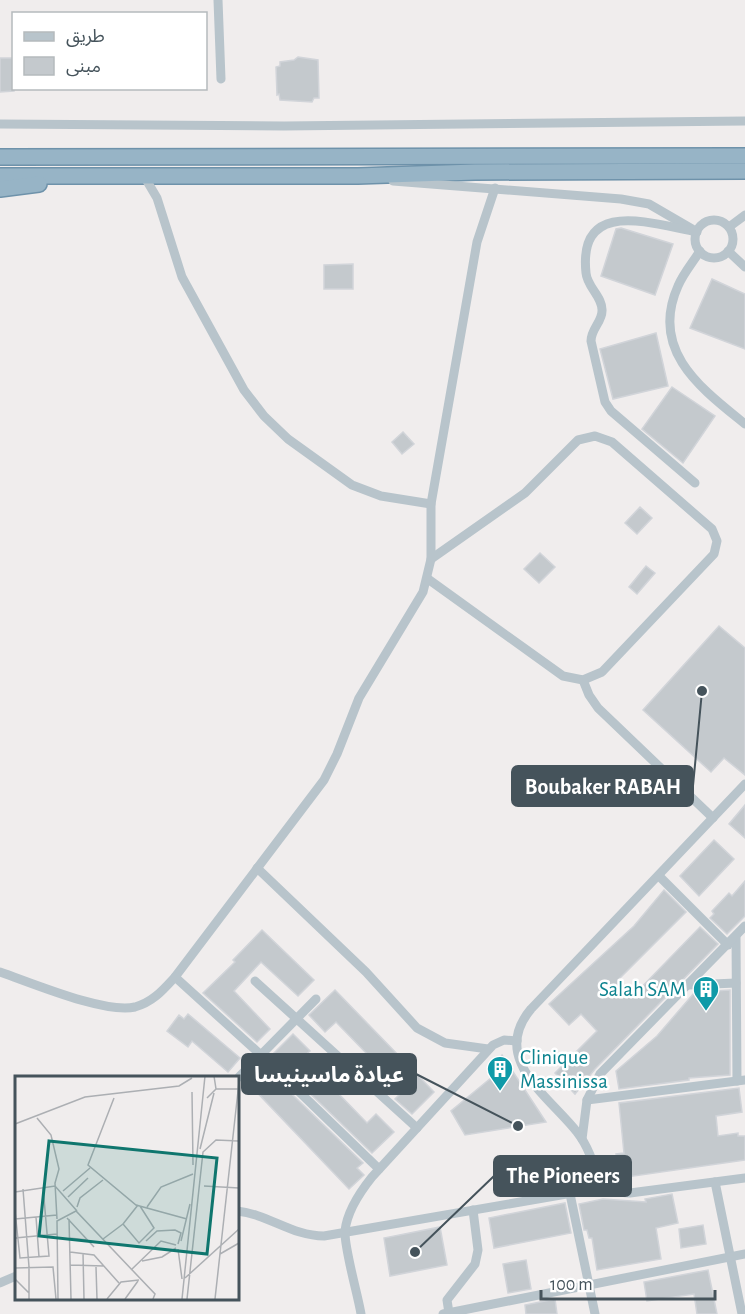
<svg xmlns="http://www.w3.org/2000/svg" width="745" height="1314" viewBox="0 0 745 1314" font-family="'Alegreya Sans','Noto Sans Arabic',sans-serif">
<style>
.building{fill:#c4c9cd;stroke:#d1d4d9;stroke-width:1.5}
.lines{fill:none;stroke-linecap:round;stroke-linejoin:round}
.trunk-casing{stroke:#6e92aa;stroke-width:18}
.minor{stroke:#b8c4cb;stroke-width:9}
.trunk{stroke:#97b4c6;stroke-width:15}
.labels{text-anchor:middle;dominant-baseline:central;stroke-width:5;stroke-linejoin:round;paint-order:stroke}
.culture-label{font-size:21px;fill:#0d838f;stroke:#fff;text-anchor:end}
.inset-road{fill:none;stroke:#acafb3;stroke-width:1.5}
.view{fill:#0f766e;fill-opacity:0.15;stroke:#0f766e;stroke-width:3}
.inset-edge{fill:none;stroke:#45535b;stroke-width:3}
.leader{fill:none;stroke:#45535b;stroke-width:2}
.callout-dot{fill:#45535b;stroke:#fff;stroke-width:2}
.callout{fill:#45535b;stroke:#45535b;stroke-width:2}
.callout-label{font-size:22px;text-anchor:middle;font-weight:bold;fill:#fff}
</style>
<rect width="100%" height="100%" fill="#f0eded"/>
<g class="building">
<polygon points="298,57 318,60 319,98 314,98 312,102 280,100 279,94 277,95 276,67 280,66 280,62 294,60"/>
<polygon points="0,58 14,58 14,91 0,92"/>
<polygon points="621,228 673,244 655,295 601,276 616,229"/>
<polygon points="353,264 353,289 324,289 324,265"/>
<polygon points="712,279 745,294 745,349 690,328"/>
<polygon points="656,333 668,386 613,399 600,349"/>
<polygon points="672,387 715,416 683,463 642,429"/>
<polygon points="403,432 414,444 402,454 392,442"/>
<polygon points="640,507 652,518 637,534 625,523"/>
<polygon points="540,553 555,567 539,583 524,569"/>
<polygon points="646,566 655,573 637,594 629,587"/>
<polygon points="719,626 745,648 745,775 724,758 711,772 643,710"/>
<polygon points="745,805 745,838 729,824"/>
<polygon points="714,840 734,859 699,896 680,876"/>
<polygon points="745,881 745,916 727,934 710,918 714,914 712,911 729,893 732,896"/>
<polygon points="664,890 686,912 618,980 633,996 700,927 718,944 595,1069 575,1094 555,1073 597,1031 581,1014 569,1025 549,1004 634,926"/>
<polygon points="262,930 314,980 298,996 261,962 234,991 270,1029 257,1042 203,993 235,962 233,960"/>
<polygon points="335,990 434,1092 412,1114 395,1099 403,1091 336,1022 325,1032 309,1015"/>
<polygon points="730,990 730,1075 689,1078 689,1080 619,1089 616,1071 657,1036 695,992"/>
<polygon points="188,1014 240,1058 228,1072 192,1041 188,1047 167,1031 179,1015 184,1019"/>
<polygon points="293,1034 310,1051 303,1057 367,1123 376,1114 394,1132 372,1153 271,1056"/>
<polygon points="502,1055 546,1122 465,1135 451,1111 497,1073 496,1063"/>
<polygon points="264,1067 363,1163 357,1168 364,1175 349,1189 248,1083"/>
<polygon points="739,1088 742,1112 716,1116 718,1136 738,1133 738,1136 745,1136 745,1160 620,1178 616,1154 624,1153 619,1103"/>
<polygon points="672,1194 678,1223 656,1228 661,1259 597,1270 592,1238 589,1238 587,1230 584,1230 579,1204 603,1199 646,1202 645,1199"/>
<polygon points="565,1203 571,1233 494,1248 489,1218"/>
<polygon points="703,1225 706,1244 681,1248 679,1229"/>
<polygon points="440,1227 447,1265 390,1276 384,1238"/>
<polygon points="526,1260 531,1289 508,1293 503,1264"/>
<polygon points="708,1270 717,1314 697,1314 694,1294 647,1301 644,1282"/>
<polygon points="555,1299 557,1314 526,1314 525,1305"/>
</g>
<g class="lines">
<g class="trunk-casing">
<g id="trunk">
<polyline points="0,157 745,156"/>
<polyline points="0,176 358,176 475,172 745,171"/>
<polyline points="0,189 39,184"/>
</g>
</g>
<g class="minor">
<polyline points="218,0 221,79"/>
<polyline points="0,124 284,126 745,121"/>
<polyline points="144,176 157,198 182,277 244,390 264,416 288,439 352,485 381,496 431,504"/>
<polyline points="393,181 621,199 649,204 692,229"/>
<circle cx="714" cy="239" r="19"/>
<polyline points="729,227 745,215"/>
<path d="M700 251C693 262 683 274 678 286 649 351 702 389 745 424"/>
<polyline points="728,251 745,267"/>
<path d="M695 483 611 411 605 402 591 341C591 329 602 322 602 311 603 297 587 287 586 273 578 197 652 224 697 232"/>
<polyline points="428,579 563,676 583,680 602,672 714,554 717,541 712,529 612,442 595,436 578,440 525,493 431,559"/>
<polyline points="583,680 589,695 598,708 713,818"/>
<path d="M745 784 531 1009C489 1059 550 1097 577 1132 591 1150 595 1170 602 1191L630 1193 745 1178"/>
<polyline points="257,868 366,972 417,1028 445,1043 488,1049"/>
<polyline points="659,876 728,945"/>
<polyline points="736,936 737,1081"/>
<path d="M0 972C32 983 105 1014 135 1007 153 1002 163 990 175 977L324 780 337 754 359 698 423 592 431 559V504L477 242 495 188"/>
<polyline points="175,977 261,1055 379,1169"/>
<polyline points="255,981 417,1128"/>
<polyline points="689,985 736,983"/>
<polyline points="239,1077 316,999"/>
<polyline points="587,1100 745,1080"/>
<polyline points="582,1139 587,1100 600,1074 745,926"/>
<polyline points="715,1182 742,1314"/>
<polyline points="570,1194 595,1314"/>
<path d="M237 1211C268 1214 292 1236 324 1236L578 1192 602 1191"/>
<polyline points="0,1283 16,1276"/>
<polyline points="449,1313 447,1300 475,1264 478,1250 473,1210"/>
<path d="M361 1314C358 1295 344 1248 345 1231 347 1211 360 1192 372 1177L493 1045 504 1040 517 1041"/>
<polyline points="443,1314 745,1254"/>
</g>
<use href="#trunk" class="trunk"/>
</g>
<defs>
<g id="building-pin" transform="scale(1.35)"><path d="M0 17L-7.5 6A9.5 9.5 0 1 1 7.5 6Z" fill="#0f9aa8" stroke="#fff"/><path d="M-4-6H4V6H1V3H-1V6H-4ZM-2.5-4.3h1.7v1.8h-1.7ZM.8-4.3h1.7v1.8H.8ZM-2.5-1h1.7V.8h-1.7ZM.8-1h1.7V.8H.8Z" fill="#fff"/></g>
</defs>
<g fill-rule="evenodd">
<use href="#building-pin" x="706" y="989"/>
<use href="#building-pin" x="500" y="1069"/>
</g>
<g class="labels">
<g class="culture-label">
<text x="686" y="989">Salah SAM</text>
<text x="520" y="1057" text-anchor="start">Clinique<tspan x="520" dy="24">Massinissa</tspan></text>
</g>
</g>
<g transform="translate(15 1076)">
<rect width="224" height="224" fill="#f0eded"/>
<path class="inset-road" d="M201 13H223M177 16 178 89M99 22 73 89 121 129 172 143M192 22 201 13 199 0M22 42 36 59 44 93 40 107 42 143M0 48 70 21 164 10 177 2M185 73 199 17M189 110 224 112M8 113 14 191M48 115 75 92M0 116 40 110 62 135M53 121 73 102M123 129 108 148 124 167 139 152 125 130M62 131 65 122 88 104M132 131 146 111 178 98M0 135 5 182 34 180 28 111M21 141 24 181M52 142 79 171M0 143 42 139M54 143 56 223M0 162 42 158M54 162 73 164M88 163 108 148M131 165 142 155 160 154 166 157 163 168M166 165 175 128M163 173 167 203M55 176 79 179 104 207M68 177 69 223M205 178 224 167M127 185 147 181 161 172M55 189 89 190M81 191 82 223M0 192 38 191 41 223M14 192V223M116 194 146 165 161 169M170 202 224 153M0 203 14 217M43 223 42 145 61 135 140 218 138 223M92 223 106 206 124 204M110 223 123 205M167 223 190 0M172 223 188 76 201 64 224 65M200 223 224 6"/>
<path class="view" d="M34 65 202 82 192 178 24 160Z"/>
<rect width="224" height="224" class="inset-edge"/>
</g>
<path class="leader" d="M702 691L693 786M518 1126L416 1074M415 1252L494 1176"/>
<g class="callout-dot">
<circle cx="702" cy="691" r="6"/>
<circle cx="518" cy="1126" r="6"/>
<circle cx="415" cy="1252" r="6"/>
</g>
<g class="callout">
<rect x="512" y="766" width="181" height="40" rx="6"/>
<rect x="242" y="1054" width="174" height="40" rx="6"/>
<rect x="494" y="1156" width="137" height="40" rx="6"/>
</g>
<g class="callout-label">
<text x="603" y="794">Boubaker RABAH</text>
<text x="329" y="1082">عيادة ماسينيسا</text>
<text x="563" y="1183">The Pioneers</text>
</g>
<rect x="12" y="12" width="195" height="78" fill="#ffffff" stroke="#b5babd" stroke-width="1.5"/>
<rect x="24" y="32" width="30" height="9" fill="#b8c4cb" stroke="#b5babd" stroke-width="1.5"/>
<text x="66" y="42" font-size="18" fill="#45535b">طريق</text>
<rect x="24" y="57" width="30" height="18" fill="#c4c9cd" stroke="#b5babd" stroke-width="1.5"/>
<text x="66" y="72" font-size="18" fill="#45535b">مبنى</text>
<path d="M541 1290v9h174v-9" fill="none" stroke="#45535b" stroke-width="3"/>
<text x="550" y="1290" font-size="18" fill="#45535b" stroke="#ffffff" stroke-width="4.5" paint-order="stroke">100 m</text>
</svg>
